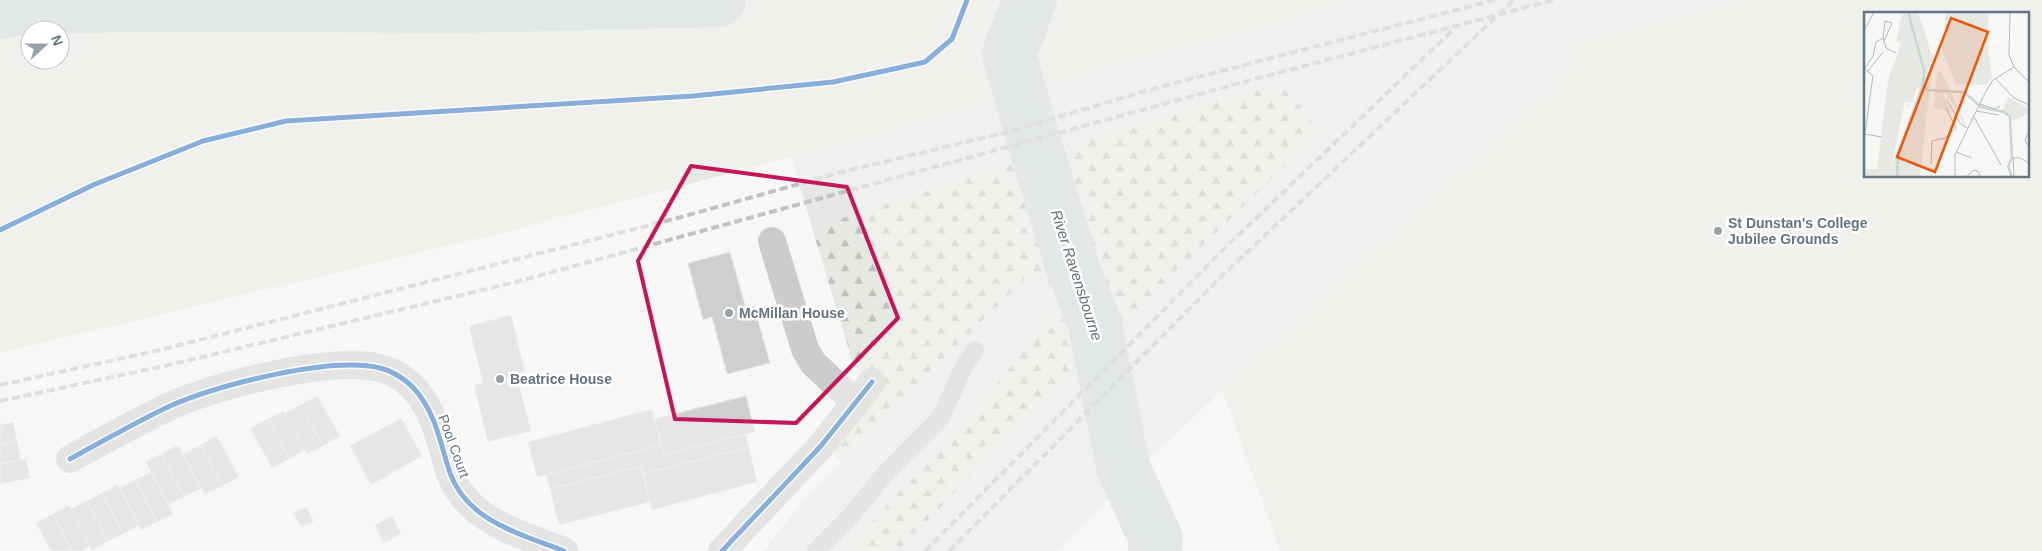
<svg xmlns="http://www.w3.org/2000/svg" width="2042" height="551" viewBox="0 0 2042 551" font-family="Arial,sans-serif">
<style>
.built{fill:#e6e7e6}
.forest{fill:url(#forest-firs)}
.park{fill:#e6e9e3;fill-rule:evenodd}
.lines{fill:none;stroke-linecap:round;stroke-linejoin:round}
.river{stroke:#cbd4d6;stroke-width:54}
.building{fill:#ced0d0;stroke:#e6e6e6}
.service{stroke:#cccccd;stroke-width:18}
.minor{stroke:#cccccd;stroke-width:28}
.rail{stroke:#c1c2c4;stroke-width:4;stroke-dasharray:8 4;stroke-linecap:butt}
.cycleway-casing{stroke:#fff;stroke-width:8}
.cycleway{stroke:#0057b8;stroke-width:5}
.marked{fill:none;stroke:#c2185b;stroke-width:4;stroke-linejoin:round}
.poi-dot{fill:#97a2a9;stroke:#fff;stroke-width:2}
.labels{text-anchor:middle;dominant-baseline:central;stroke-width:5;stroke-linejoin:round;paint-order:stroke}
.poi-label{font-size:14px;font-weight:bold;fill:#637580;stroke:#fff;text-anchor:start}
.street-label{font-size:14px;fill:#637580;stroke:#fff}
.water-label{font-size:15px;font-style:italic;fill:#5e747b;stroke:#fff}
.inset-river{fill:none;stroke:#cbd4d6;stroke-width:2.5}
.inset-road{fill:none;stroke:#b3bbc0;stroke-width:1}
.view{fill:#e8590c;fill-opacity:0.15;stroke:#e8590c;stroke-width:2.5}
.inset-edge{fill:none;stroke:#637580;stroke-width:2.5}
</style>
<defs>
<pattern id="forest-firs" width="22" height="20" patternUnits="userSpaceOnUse" patternTransform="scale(1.25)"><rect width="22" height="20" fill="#e6e9e3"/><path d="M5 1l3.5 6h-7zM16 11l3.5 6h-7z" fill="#bec1bd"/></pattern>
</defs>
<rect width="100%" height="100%" fill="#f7f7f6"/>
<polygon class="built" points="1344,0 1741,0 1575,44 1569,68 1556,84 1333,286 1141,467 1057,551 763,551 802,502 895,406 872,386 853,363 791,157 1032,88 1276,23"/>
<polygon class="forest" points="1284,85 1320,132 1121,325 897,551 845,551 979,406 1063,300 1031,273 895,406 840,462 833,454 872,386 853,363 812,228 1079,142 1242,94"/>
<g class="park">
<path d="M0 0H1344L1276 23 1032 88 898 129 506 232 0 353ZM30 30H60V60H30Z"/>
<path d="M1741 0H2042V551H1280L1222 390 1333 286 1556 84 1569 68 1575 44ZM1866 14H2028V176H1866Z"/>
</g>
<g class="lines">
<g class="river">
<polyline points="1030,0 1009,54 1032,135 1073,268 1095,325 1123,467 1156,539 1155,551"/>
<polyline points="0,12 20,8 129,5 465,6 719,0"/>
</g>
</g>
<g class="building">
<polygon points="730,252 746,309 754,306 770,363 727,374 712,317 703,320 688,263"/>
<polygon points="511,315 525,372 516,374 531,431 488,442 474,385 483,383 469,326"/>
<polygon points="317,396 340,436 323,446 300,405"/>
<polygon points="746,396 755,432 664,455 654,419"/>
<polygon points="300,405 323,446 307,454 284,414"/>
<polygon points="652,409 661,445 537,477 528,442"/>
<polygon points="283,411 305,450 289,459 268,419"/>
<polygon points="401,418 422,456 371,485 350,446"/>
<polygon points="268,419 289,459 272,468 250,428"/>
<polygon points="13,422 17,441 0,445 0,425"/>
<polygon points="745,434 749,447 643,474 641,466 550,489 546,475 661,445 664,455"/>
<polygon points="217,436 239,477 222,486 200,445"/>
<polygon points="17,441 21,460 0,464 0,445"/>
<polygon points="178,445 201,488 184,497 161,454"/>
<polygon points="200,445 222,486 205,495 183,454"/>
<polygon points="749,447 757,482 652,510 643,474"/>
<polygon points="161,454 184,497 168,505 146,462"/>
<polygon points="26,459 30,478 0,484 0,464"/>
<polygon points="641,466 650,502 559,525 550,489"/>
<polygon points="151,472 173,514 157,522 135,480"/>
<polygon points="135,480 157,522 141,530 120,488"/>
<polygon points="118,485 139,525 123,534 102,493"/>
<polygon points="102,493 123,534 108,541 87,501"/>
<polygon points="87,501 108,541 92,550 71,509"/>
<polygon points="69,505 90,546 80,551 72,551 53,514"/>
<polygon points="306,507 314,521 301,527 293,513"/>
<polygon points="53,514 72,551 51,551 36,523"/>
<polygon points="392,516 401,534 384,543 375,525"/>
</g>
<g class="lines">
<polyline class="service" points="816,551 850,517 883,476 941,417 964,366 975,350"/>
<g class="minor">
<polyline points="772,241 805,349 813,363 856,403"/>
<path d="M70 459C103 441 136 422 170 406 218 385 330 356 380 368 396 372 411 383 420 396 437 419 441 446 450 473 468 522 521 534 564 551"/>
<polyline points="722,551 820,447 872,382"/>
</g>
<g class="rail">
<polyline points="0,385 160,350 674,219 842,172 1011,131 1152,89 1495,0"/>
<polyline points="0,401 173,364 516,282 1251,80 1554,0"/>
<polyline points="925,551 1227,246 1457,26"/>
<polyline points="949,551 1221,277 1514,0"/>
</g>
<g class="cycleway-casing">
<g id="cycleway">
<polyline points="0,230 93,185 203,141 286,121 693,96 833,82 898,68 925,62 952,39 967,0"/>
<path d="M70 459C103 441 136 422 170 406 218 385 330 356 380 368 396 372 411 383 420 396 437 419 441 446 450 473 468 522 521 534 564 551"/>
<polyline points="722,551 820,447 872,382"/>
</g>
</g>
<use href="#cycleway" class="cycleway"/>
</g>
<path d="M0 0H2042V551H0ZM691 166 847 187 898 318 796 423 675 419 638 261Z" fill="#f7f7f6" fill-opacity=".55" fill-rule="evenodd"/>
<path class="marked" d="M691 166 847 187 898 318 796 423 675 419 638 261Z"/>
<g class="poi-dot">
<circle cx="1718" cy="231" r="5"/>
<circle cx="729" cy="313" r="5"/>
<circle cx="500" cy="379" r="5"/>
</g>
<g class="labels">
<g class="poi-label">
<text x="1728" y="223">St Dunstan's College<tspan x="1728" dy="16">Jubilee Grounds</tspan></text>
<text x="739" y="313">McMillan House</text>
<text x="510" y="379">Beatrice House</text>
</g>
<g class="street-label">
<text transform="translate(454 446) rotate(70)">Pool Court</text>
</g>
<g class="water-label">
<text transform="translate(1077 275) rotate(72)">River Ravensbourne</text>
</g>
</g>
<g transform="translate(1864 12)">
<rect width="165" height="165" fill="#f7f7f6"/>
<path d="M24 68 50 71 53 76 48 91 41 89 27 157 13 158ZM144 85 165 97V101L149 109 145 102 138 99Z" fill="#e6e9e3"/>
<path d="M77 59 102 113 101 114 82 81 79 82 87 100 70 96 73 60Z" fill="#e6e9e3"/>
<path d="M32 0H54L69 47 56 164 0 165V157H27L55 78 50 71 24 68 37 32 32 29 38 3ZM82 0H125L123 28 128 65 122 73 92 72 78 39Z" fill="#e6e9e3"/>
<path class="inset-river" d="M44 0 60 58 59 73 63 78 100 80 117 95 140 100 146 105 148 146 144 154 148 165M33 165 34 144 59 73"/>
<path class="inset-road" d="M146 0 145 43 150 55 165 70M0 19 10 0M19 26 21 9 28 11 20 29M0 56 9 64 0 128M1 56 9 44 12 30 19 26 22 36 32 41M4 59 19 40M131 66 150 86 165 93M83 88 96 111 103 116M116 92 131 97 136 94M112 99 135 103M110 105 137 153M165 119 161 128 165 135M0 122 18 125M92 140 108 146M67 152 68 129 81 126 92 116 82 96M91 165V143L121 81 129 68 150 55M102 165 110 158 115 160 116 165M150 165 149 146H156L165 151"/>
<path class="view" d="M87 6 124 20 71 160 33 145Z"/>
<rect width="165" height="165" class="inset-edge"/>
</g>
<g transform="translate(45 45) rotate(69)"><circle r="24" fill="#ffffff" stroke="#c1c8cc"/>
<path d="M0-4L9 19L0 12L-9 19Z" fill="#97a2a9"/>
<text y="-8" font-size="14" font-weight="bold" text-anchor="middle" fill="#637580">N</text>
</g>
</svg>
